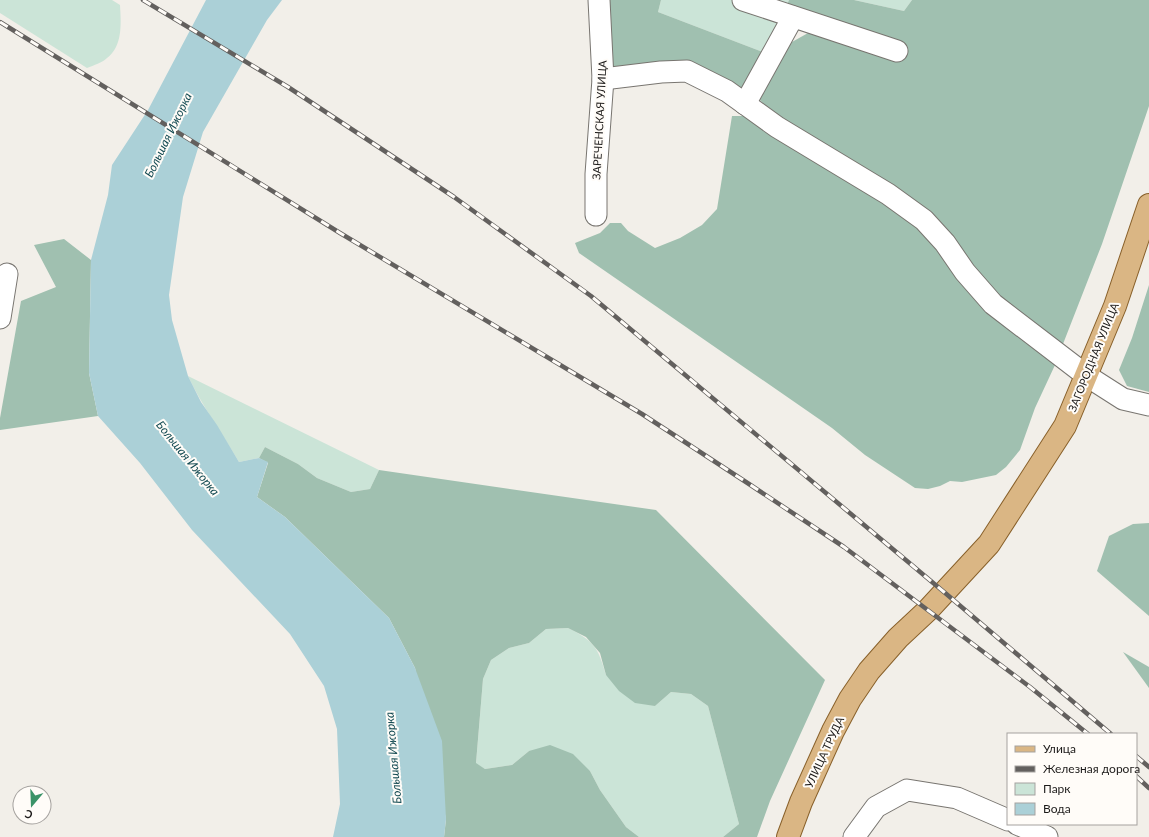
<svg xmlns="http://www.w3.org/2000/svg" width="1149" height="837" viewBox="0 0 1149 837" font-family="Lato,sans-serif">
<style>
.green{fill:#cbe4d7}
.forest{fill:#a0c0b0}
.water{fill:#abd0d7}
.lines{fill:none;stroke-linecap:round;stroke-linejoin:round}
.minor-casing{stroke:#787570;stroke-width:23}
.major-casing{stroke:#88602a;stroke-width:24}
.minor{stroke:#fff;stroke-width:21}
.major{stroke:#dab684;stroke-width:22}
.rail-casing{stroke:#63605e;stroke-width:4.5}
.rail{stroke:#fffcf8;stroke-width:3;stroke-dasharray:9;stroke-linecap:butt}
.labels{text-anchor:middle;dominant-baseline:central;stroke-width:4;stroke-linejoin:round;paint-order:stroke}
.street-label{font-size:11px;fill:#1d1b1a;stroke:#fffcf8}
.water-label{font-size:12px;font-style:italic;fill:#124951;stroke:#fffcf8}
</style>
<rect width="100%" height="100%" fill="#f2efe9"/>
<g class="green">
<path d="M0 0H112L120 5C121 23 123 46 107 58 102 63 94 65 87 68L0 13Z"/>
<polygon points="661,0 789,0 765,53 658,12"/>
<polygon points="854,0 912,0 904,11"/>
<path d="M188 376 379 470 370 489 351 492 317 478 298 464 265 447 259 458 239 462C222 433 202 406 188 376Z"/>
<path d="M568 628C594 641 598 647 606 675L655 706 671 692 691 694 708 706 739 824 723 837H639L626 827 600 790 590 771 529 751 512 765 485 769 476 764 483 679 491 660 509 648 529 643 546 629Z"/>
</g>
<g class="forest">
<polygon points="606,0 661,0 658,12 765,53 745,94 731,85 606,71"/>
<polygon points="789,0 854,0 904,11 912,0 1149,0 1149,106 1102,244 1063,344 1000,297 972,269 778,120 759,99 767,78 792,42 808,33 895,61 786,7"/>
<polygon points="732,116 748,116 917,222 1055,365 1035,408 1020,450 1006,467 996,475 962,482 950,481 940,486 928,489 915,488 865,455 832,428 579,253 575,243 600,233 610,223 621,223 628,231 655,248 680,238 702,225 717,209"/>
<polygon points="64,239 91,260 89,373 98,416 0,430 0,418 21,301 56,287 34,245"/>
<polygon points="1149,285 1149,392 1127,386 1119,370 1132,338"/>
<polygon points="265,447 298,464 317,478 351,492 370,489 379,470 656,510 825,680 770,801 757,837 723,837 739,824 708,706 691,694 671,692 655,706 635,703 619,691 606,675 600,653 586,637 568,628 546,629 529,643 509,648 491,660 483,679 476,763 485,769 512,765 529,751 550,745 573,754 590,771 600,790 626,827 639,837 444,837 446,819 415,668 389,618 285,517 257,497 268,463 259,458"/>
<polygon points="1149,523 1149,616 1097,571 1109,536 1133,524"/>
<polygon points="1123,652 1149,667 1149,688"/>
</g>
<polygon class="water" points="206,0 282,0 267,20 203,132 183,197 169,295 172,320 188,376 201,402 217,425 239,462 259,458 268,462 257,497 285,517 389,618 415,668 442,741 446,819 444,837 333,837 340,804 337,729 324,686 290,634 192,530 140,463 98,416 89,373 91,260 108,195 112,165 148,110"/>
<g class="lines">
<g class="minor-casing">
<g id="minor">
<polyline points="743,0 897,51"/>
<polyline points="603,79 661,72 687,71 727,91 777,127 888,194 924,220 945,243 965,272 993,304 1087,376 1123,399 1149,405"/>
<polyline points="745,104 793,17"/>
<polyline points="596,215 596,174 603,79 599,0"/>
<polyline points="0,318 7,274"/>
<polyline points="1017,824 1047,837"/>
<polyline points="854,837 876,807 907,790 957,798 1008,820"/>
</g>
</g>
<g class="major-casing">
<polyline id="major" points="788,837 801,802 833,731 850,699 869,671 898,638 928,610 989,544 1065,426 1115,306 1149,205"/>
</g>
<use href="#minor" class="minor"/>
<use href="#major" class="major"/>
<g class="rail-casing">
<g id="rail">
<polyline points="143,0 288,87 454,197 591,296 944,592 1111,734"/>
<polyline points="0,22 340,233 642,414 749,484 844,547 1030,687 1088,734"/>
<polyline points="1136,756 1149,767"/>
<polyline points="1136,776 1149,788"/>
</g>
</g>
<use href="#rail" class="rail"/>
</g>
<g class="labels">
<g class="street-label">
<text transform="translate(599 120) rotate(-87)">ЗАРЕЧЕНСКАЯ УЛИЦА</text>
<text transform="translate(1093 357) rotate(-68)">ЗАГОРОДНАЯ УЛИЦА</text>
<text transform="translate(824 752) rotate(-65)">УЛИЦА ТРУДА</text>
</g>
<g class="water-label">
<text transform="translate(168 135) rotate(-64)">Большая Ижорка</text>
<text transform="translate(188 458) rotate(51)">Большая Ижорка</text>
<text transform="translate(393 758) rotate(-95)">Большая Ижорка</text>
</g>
</g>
<rect x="1007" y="733" width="130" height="92" fill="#fffcf8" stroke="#a5a29f"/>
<rect x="1015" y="746" width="20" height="6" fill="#dab684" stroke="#a5a29f"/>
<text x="1043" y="753" font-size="12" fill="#1d1b1a">Улица</text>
<rect x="1015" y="766" width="20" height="6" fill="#63605e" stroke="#a5a29f"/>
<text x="1043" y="773" font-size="12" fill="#1d1b1a">Железная дорога</text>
<rect x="1015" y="783" width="20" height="12" fill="#cbe4d7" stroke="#a5a29f"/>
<text x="1043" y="793" font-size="12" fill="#1d1b1a">Парк</text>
<rect x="1015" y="803" width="20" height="12" fill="#abd0d7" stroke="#a5a29f"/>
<text x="1043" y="813" font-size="12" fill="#1d1b1a">Вода</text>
<g transform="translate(32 805) rotate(199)"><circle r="19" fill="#fffcf8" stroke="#a5a29f"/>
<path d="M0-3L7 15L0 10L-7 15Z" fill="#3a9368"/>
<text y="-6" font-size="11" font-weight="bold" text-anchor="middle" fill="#1d1b1a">С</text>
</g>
</svg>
